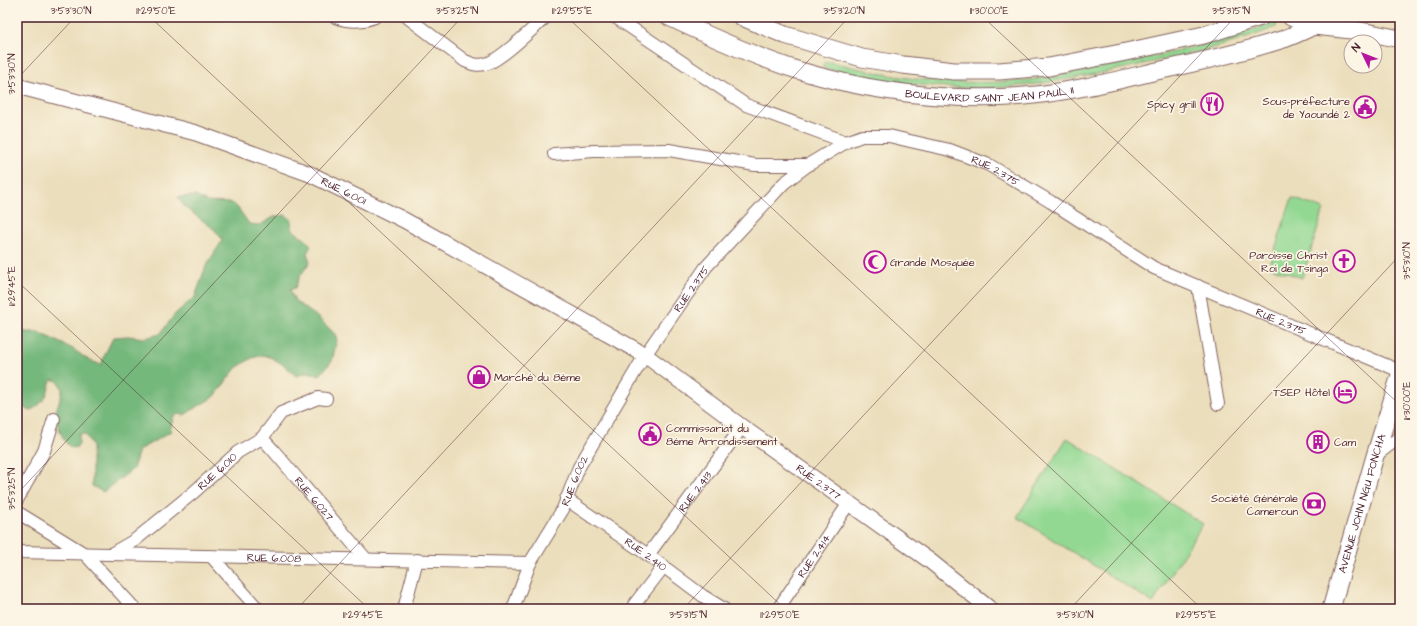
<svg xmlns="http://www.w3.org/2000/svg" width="1417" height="626" viewBox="0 0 1417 626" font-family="'Architects Daughter',sans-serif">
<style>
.green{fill:#92d892;stroke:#6e7c5e}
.forest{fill:#75b87c;stroke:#606c54}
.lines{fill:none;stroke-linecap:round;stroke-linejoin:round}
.minor-casing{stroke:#82625e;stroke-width:14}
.tertiary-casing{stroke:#82625e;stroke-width:17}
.secondary-casing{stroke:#82625e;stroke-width:19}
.minor{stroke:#fff;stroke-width:12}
.tertiary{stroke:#fff;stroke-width:15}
.secondary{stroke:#fff;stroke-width:17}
.ticks{fill:none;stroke:#4a1f2b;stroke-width:1;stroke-opacity:0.45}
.labels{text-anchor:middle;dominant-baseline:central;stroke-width:3.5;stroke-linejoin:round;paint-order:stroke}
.street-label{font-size:11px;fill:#4a1f2b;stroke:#fcf5e5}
.poi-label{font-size:11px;fill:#4a1f2b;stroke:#fcf5e5;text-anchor:end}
.neatline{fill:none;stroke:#4a1f2b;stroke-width:1.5}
.ticks-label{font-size:10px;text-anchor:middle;fill:#4a1f2b}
</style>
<rect width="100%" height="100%" fill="#fcf5e5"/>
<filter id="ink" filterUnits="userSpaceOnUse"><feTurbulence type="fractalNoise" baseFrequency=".025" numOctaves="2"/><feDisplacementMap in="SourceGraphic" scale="8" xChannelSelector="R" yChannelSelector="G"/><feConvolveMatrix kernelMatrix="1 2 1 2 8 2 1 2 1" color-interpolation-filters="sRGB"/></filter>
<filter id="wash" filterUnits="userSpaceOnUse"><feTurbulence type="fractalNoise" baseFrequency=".012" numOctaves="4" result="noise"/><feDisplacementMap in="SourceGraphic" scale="16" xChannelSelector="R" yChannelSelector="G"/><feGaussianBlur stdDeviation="0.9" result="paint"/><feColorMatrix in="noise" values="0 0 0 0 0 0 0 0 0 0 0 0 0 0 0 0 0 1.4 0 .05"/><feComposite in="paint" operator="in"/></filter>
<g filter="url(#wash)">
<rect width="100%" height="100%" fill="#ebdebc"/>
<g class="green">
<path d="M1273 22 1277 23 1276 27C1232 45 1193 53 1148 63 1113 71 1078 78 1043 83 970 94 895 85 824 68L822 66 825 62H830C859 68 887 76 916 79 957 83 997 84 1037 79 1073 74 1107 66 1142 59 1187 49 1231 40 1273 22Z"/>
<polygon points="1292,198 1324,209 1302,278 1269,267"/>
<polygon points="1067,438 1203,524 1153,603 1017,517"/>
</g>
<path class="forest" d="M196 196 207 202 232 203 238 208 249 224 260 225 274 217 285 215 292 220V229C298 235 308 240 311 246L307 253 310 262 300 276 295 288 292 289 290 291 296 302 315 315 335 334 337 340 332 361 319 376 309 372 296 376 284 365 270 357 264 355 252 358 236 368 215 396 184 415 178 414 173 417 170 432 139 450 133 469 103 492 92 486V445L85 434H79V444L77 447 71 448C62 441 54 420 57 408 60 397 67 389 56 380H51C46 398 46 401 30 411L17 404V324L25 332H38L73 349 87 359 101 365 106 352 113 338 115 337 128 336 145 338 160 334 175 314 195 297 206 266 222 241C220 229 192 215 184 206 182 203 180 200 178 197Z"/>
</g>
<g filter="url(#ink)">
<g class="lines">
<g class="minor-casing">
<g id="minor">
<path d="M335 17C348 22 362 22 375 17"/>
<path d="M407 17 465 61C472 64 477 66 485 64 499 62 534 27 546 17"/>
<polyline points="615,17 746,105 846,142"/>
<polyline points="554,154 594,151 669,150 755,165 808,165"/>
<polyline points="1198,286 1218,404"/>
<path id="s1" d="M262 438 273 450 366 559"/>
<polyline points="1375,456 1400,437"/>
<path id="s2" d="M566 499 648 555 703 596 724 609"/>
<polyline points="17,500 44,451 54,419"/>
<polyline points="17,512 85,554 135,609"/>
<path id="s3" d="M17 552 530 563"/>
<path id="s4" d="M111 554 135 540 194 492 238 452 262 438 281 413 318 398 326 399"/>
<path id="s5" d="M648 555 742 427"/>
<polyline points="211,556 258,609"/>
<polyline points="404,609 417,560"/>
<path id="s6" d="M513 609 530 563 563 509 579 467 645 355 706 267 784 183 808 165 846 142 862 136H889L910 141 950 150 989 165 1051 202 1154 268 1400 371"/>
<polyline points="632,609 634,605 664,566"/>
<path id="s7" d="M778 609 849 503"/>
</g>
</g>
<g class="tertiary-casing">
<g id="tertiary">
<path id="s8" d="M17 86 196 133 310 174 404 220 645 355 742 427 930 561 990 609"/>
</g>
</g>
<g class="secondary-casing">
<g id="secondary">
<path id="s9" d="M669 17C711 37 753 56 797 70 871 92 948 102 1025 96 1070 92 1114 81 1157 71 1200 62 1243 52 1284 39 1300 33 1316 25 1331 17"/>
<polyline points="742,17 785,35 862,58 903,65 954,71 999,71 1049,67 1121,53 1204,35 1261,17"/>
<polyline points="1291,17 1314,26 1361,31 1400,39"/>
<path id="s10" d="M1331 609 1375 456 1400 375"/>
</g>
</g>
<use href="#minor" class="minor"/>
<use href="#tertiary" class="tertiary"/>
<use href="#secondary" class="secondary"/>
</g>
</g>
<path class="ticks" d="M150 17 785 609M567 17 1202 609M983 17 1400 405M17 79 75 17M17 281 369 609M17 494 462 17M297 609 849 17M683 609 1235 17M1070 609 1400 255"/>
<defs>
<g id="restaurant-ring" transform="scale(1.15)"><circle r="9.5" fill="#fcf5e5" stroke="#b5179e" stroke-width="1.5"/><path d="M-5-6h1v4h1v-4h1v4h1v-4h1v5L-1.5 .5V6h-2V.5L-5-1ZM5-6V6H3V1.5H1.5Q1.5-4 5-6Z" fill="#b5179e"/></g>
<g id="civic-ring" transform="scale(1.15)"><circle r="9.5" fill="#fcf5e5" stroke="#b5179e" stroke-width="1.5"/><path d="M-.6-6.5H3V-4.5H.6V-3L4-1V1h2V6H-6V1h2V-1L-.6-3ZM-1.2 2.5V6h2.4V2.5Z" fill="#b5179e"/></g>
<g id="church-ring" transform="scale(1.15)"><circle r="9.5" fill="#fcf5e5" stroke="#b5179e" stroke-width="1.5"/><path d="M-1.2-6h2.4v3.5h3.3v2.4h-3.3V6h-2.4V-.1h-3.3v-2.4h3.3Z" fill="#b5179e"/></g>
<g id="mosque-ring" transform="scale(1.15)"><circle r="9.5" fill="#fcf5e5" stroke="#b5179e" stroke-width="1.5"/><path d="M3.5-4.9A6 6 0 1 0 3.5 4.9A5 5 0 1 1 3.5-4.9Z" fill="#b5179e"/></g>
<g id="shop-ring" transform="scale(1.15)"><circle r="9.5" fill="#fcf5e5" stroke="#b5179e" stroke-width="1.5"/><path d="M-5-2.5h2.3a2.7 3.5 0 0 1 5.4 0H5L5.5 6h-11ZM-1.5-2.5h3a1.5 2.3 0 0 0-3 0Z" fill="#b5179e"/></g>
<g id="hotel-ring" transform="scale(1.15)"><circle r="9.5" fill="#fcf5e5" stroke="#b5179e" stroke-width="1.5"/><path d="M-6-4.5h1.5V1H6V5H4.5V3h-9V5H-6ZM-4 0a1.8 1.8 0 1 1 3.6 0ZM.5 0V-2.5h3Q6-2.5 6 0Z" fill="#b5179e"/></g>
<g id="building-ring" transform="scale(1.15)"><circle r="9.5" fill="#fcf5e5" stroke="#b5179e" stroke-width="1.5"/><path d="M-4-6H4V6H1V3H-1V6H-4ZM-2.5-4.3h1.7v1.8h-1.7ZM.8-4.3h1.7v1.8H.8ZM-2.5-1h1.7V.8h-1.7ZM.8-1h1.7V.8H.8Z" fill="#b5179e"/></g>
<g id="bank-ring" transform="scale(1.15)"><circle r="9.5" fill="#fcf5e5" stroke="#b5179e" stroke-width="1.5"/><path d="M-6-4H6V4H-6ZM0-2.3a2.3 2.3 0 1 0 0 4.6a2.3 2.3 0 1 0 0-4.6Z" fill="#b5179e"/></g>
</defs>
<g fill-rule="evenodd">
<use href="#restaurant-ring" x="1212" y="104"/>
<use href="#civic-ring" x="1365" y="107"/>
<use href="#church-ring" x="1344" y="261"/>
<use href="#mosque-ring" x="875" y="262"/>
<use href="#shop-ring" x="479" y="377"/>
<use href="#hotel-ring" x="1345" y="392"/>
<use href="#civic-ring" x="650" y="434"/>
<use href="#building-ring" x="1318" y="442"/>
<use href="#bank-ring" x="1314" y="504"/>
</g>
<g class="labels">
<g class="street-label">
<text stroke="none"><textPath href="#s9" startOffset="334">BOULEVARD SAINT JEAN PAUL II</textPath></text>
<text stroke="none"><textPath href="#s6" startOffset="740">RUE 2.375</textPath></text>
<text stroke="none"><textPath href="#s8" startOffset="344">RUE 6.001</textPath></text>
<text stroke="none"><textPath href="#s6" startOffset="368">RUE 2.375</textPath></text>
<text stroke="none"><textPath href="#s6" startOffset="1064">RUE 2.375</textPath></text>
<text stroke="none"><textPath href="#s4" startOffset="135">RUE 6.010</textPath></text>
<text stroke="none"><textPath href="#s6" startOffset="143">RUE 6.002</textPath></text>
<text stroke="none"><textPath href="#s8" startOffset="902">RUE 2.377</textPath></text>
<text stroke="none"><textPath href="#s5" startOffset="79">RUE 2.413</textPath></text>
<text stroke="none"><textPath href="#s1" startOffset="80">RUE 6.027</textPath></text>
<text stroke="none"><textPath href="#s10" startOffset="110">AVENUE JOHN NGU FONCHA</textPath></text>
<text stroke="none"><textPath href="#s2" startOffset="97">RUE 2.410</textPath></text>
<text stroke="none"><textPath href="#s7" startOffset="64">RUE 2.414</textPath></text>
<text stroke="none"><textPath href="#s3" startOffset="257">RUE 6.008</textPath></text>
</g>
<g class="poi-label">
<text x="1350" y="101">Sous-préfecture<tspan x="1350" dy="13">de Yaoundé 2</tspan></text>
<text x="1196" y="104">Spicy grill</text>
<text x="1328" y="255">Paroisse Christ<tspan x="1328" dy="13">Roi de Tsinga</tspan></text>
<text x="890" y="262" text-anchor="start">Grande Mosquée</text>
<text x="494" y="377" text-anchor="start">Marché du 8ème</text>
<text x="1330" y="392">TSEP Hôtel</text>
<text x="666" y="428" text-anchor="start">Commissariat du<tspan x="666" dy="13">8éme Arrondissement</tspan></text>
<text x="1334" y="442" text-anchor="start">Cam</text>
<text x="1298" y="498">Société Générale<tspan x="1298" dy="13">Cameroun</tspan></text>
</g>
</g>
<rect width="1417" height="626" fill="none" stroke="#fcf5e5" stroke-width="44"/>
<g transform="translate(1363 54) rotate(313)"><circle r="19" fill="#fcf5e5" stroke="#b59f9b"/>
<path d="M0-3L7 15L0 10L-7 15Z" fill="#b5179e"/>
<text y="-6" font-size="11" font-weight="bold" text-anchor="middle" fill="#4a1f2b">N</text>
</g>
<rect x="22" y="22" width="1373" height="582" class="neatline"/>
<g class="ticks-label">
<text x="71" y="14">3°53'30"N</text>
<text x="156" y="14">11°29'50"E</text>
<text x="457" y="14">3°53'25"N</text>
<text x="572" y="14">11°29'55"E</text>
<text x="844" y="14">3°53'20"N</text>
<text x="989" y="14">11°30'00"E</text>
<text x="1231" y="14">3°53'15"N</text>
<text transform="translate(11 74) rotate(-90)" y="4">3°53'30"N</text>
<text transform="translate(1406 261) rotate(-90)" y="4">3°53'10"N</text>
<text transform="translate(11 286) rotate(-90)" y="4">11°29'45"E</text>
<text transform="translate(1406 401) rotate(-90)" y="4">11°30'00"E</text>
<text transform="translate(11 489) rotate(-90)" y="4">3°53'25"N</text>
<text x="363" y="618">11°29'45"E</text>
<text x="688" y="618">3°53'15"N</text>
<text x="780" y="618">11°29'50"E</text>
<text x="1075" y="618">3°53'10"N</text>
<text x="1196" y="618">11°29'55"E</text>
</g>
</svg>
